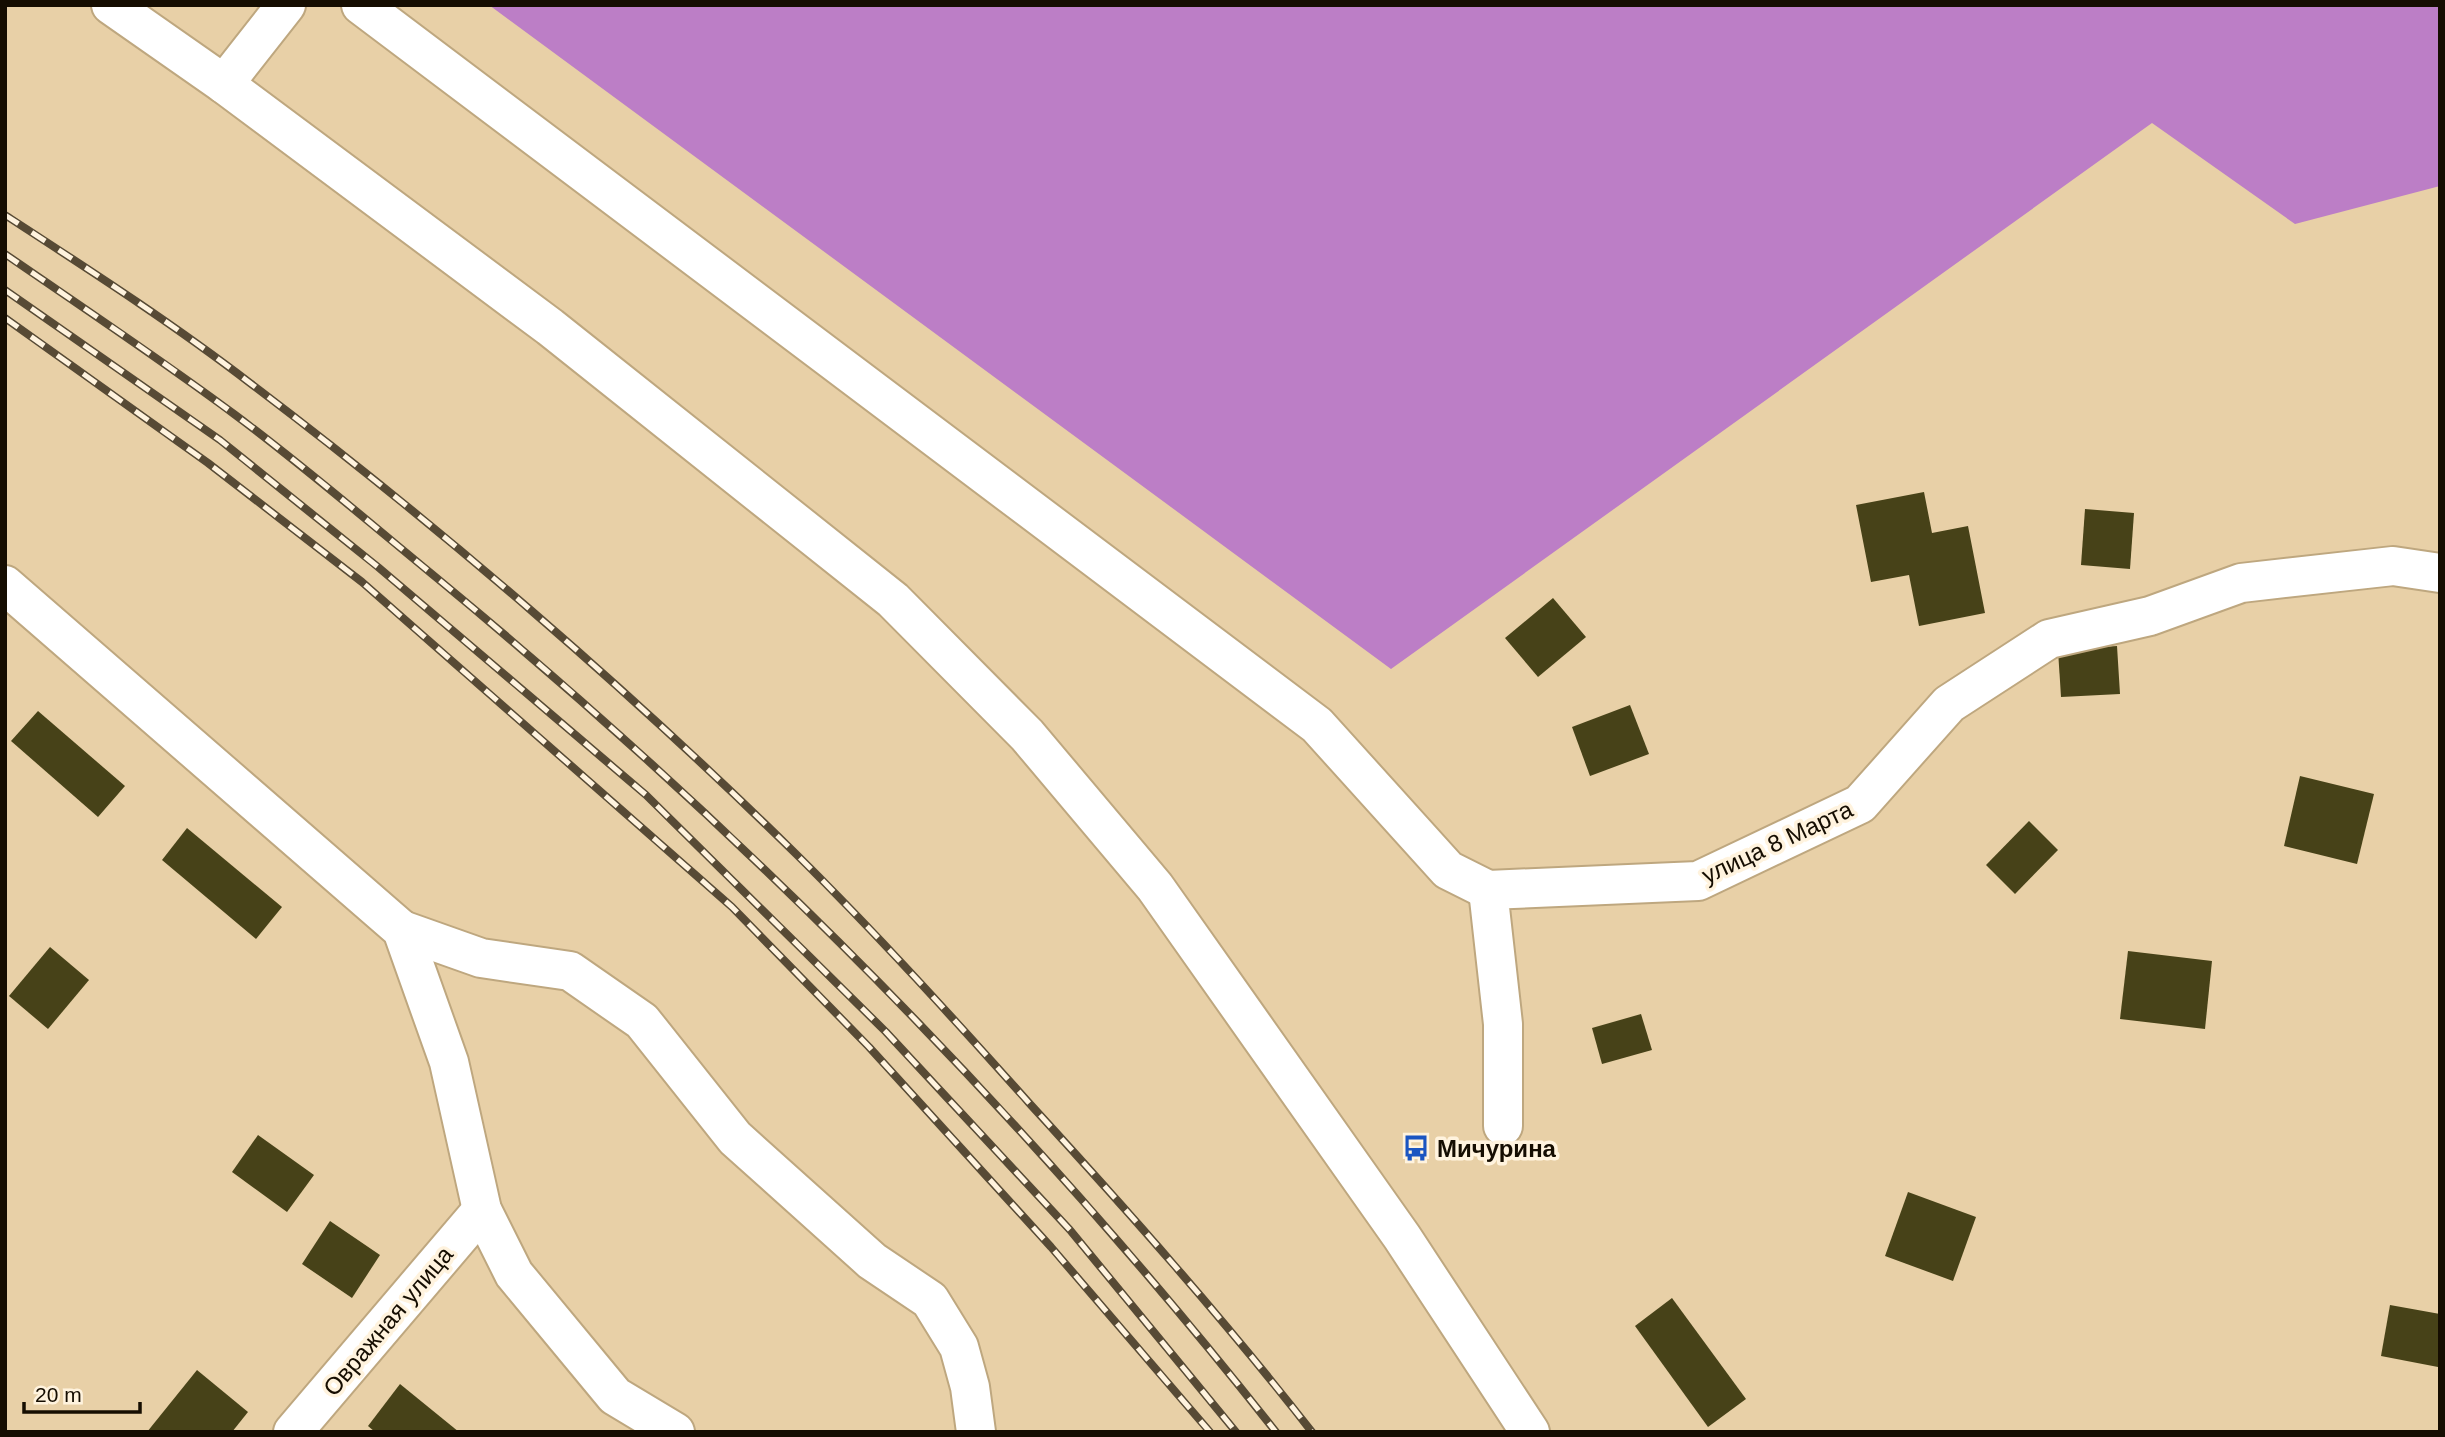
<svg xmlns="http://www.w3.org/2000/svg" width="2445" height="1437" viewBox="0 0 2445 1437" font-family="Arial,sans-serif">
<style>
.forest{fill:#bc7ec6}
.building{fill:#474218}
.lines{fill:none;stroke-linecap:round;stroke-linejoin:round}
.minor-casing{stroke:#bea77f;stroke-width:42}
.secondary-casing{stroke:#bea77f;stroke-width:42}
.minor{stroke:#fff;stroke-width:38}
.secondary{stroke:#fff;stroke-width:38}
.rail-casing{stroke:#574a35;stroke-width:8}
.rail{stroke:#fff3de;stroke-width:5;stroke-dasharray:16;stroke-linecap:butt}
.labels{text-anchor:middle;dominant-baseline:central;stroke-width:7;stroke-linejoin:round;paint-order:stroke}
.street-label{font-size:24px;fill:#150d01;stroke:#fff3de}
.poi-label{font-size:24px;font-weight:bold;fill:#150d01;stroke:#fff3de;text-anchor:start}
</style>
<rect width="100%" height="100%" fill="#e8d0a7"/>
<polygon class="forest" points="489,5 2440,5 2440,186 2295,224 2152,123 1391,669"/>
<g class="building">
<polygon points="1924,492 1932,533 1968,526 1985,613 1919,626 1909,575 1871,582 1856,505"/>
<polygon points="2085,509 2134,513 2130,569 2081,565"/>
<polygon points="1553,598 1586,637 1538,677 1505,638"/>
<polygon points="2117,646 2120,694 2061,697 2058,650"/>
<polygon points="1630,705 1649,754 1590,776 1572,727"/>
<polygon points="38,711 125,786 98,817 11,741"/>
<polygon points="2300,776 2374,794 2357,864 2284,846"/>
<polygon points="2029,821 2058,850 2015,894 1986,865"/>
<polygon points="187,828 282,907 256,939 162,860"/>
<polygon points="50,947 89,980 48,1029 9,996"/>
<polygon points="2128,951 2212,961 2205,1029 2120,1019"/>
<polygon points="1641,1014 1652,1050 1602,1064 1592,1028"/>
<polygon points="258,1135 314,1175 287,1212 232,1172"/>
<polygon points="1908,1192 1976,1217 1953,1281 1885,1256"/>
<polygon points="330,1221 380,1255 352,1298 302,1264"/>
<polygon points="1672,1298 1746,1399 1708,1427 1635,1326"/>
<polygon points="2390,1305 2440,1314 2438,1367 2381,1356"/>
<polygon points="197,1370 248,1412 232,1432 147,1432"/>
<polygon points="400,1384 459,1432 375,1432 368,1426"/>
</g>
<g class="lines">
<g class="minor-casing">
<g id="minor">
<polyline points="361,5 1317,725 1448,870 1488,890"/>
<polyline points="224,84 286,5"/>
<polyline points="5,585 402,930 449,1062 482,1210 514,1274 615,1396 675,1432"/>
<polyline points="402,930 481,958 570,971 642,1021 735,1138 872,1261 930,1300 959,1347 970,1387 976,1432"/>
<polyline points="1503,1126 1503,1024 1488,890 1698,881 1860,804 1949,704 2049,639 2150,616 2241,583 2393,566 2440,573"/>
<polyline points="293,1432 482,1210"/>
</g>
</g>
<g class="secondary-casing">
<polyline id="secondary" points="111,5 224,84 550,327 893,600 1027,735 1155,887 1402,1237 1530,1432"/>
</g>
<use href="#minor" class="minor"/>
<use href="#secondary" class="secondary"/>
<g class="rail-casing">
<g id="rail">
<path d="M5 215C88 269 172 323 250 383 438 525 628 689 796 854 877 934 954 1019 1030 1104 1127 1210 1223 1318 1312 1432"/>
<path d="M5 254C82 307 160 359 234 414 304 466 371 524 438 579 747 834 1028 1118 1276 1432"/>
<polyline points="5,290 220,440 378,567 646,795 886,1032 1070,1230 1236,1432"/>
<polyline points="5,318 208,463 362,582 732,907 869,1047 1051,1247 1210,1432"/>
</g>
</g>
<use href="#rail" class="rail"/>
</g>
<defs>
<g id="bus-bare" transform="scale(2.1)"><path d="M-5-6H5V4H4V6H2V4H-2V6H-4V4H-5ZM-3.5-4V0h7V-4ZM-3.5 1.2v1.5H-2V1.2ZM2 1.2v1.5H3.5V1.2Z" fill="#1b55c1" stroke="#fff3de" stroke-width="2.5" paint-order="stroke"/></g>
</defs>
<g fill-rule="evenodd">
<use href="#bus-bare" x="1416" y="1148"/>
</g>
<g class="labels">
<g class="street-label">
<text transform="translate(1777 842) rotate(-25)">улица 8 Марта</text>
<text transform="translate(388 1321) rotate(-50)">Овражная улица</text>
</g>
<g class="poi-label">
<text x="1437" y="1148">Мичурина</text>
</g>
</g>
<rect width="2445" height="1437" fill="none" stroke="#150d01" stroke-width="14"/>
<path d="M24 1402v10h116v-10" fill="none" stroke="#150d01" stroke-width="3.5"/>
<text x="35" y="1402" font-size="21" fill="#150d01" stroke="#fff3de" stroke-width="5" paint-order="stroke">20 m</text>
</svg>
